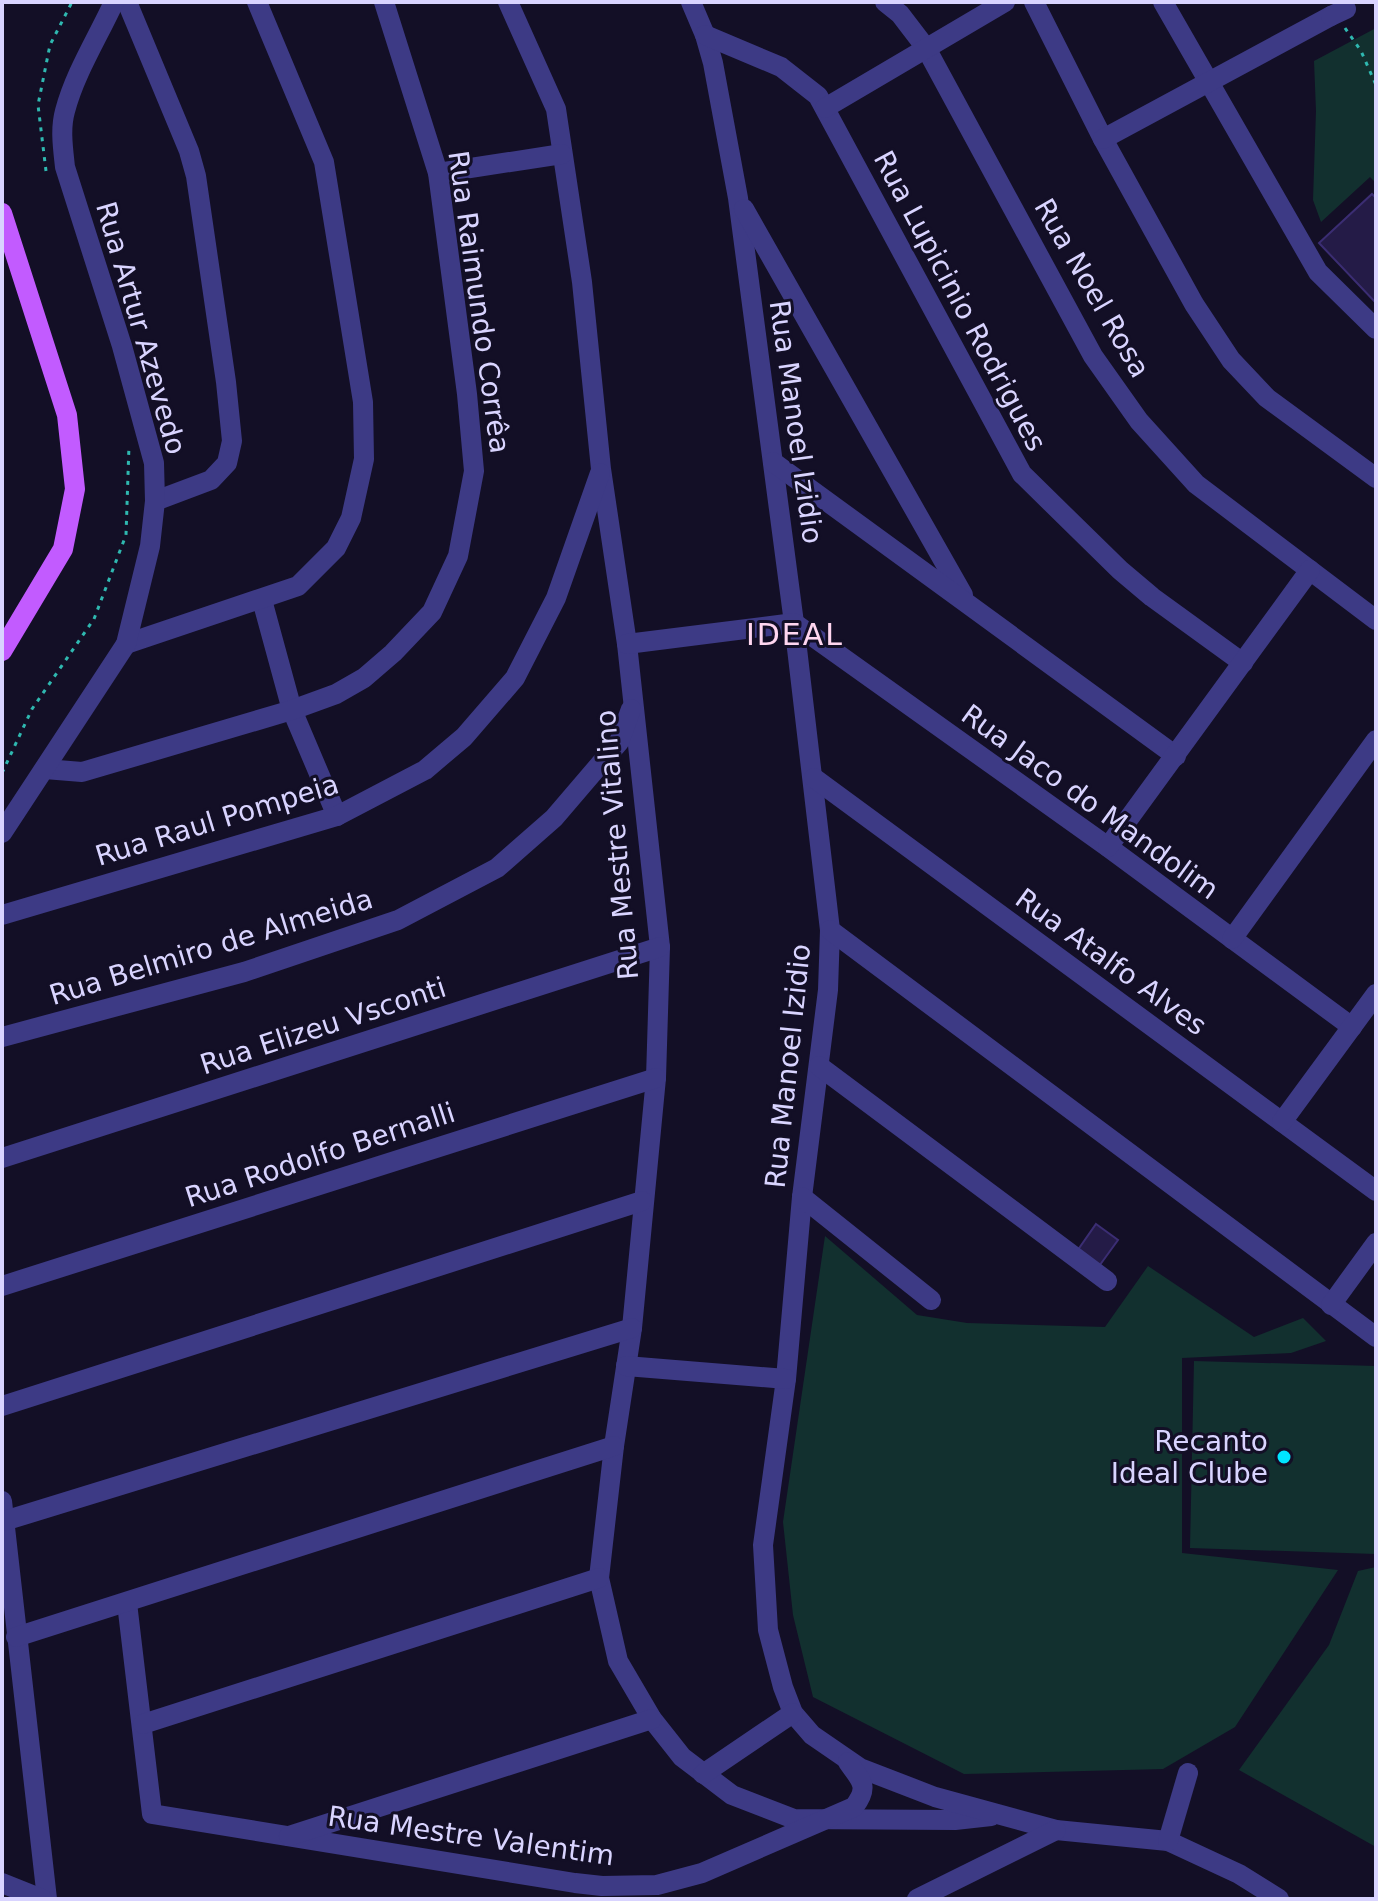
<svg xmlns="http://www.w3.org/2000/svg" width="1378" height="1901" viewBox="0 0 1378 1901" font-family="'DejaVu Sans',sans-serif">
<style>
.green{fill:#12302f}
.building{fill:#241b47;stroke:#3b2d73;stroke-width:2}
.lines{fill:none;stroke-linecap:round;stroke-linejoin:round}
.path{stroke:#2fb8b0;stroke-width:3;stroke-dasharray:4 6;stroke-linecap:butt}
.minor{stroke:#3d3a85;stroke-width:20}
.major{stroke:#c25bff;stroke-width:20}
.minor-bridge{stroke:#3d3a85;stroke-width:20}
.poi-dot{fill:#00e5ff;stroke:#130f26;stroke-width:3}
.labels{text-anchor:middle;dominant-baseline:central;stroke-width:6;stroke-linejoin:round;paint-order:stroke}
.street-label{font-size:28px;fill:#d9d4ff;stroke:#130f26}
.poi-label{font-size:28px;fill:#d9d4ff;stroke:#130f26;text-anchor:end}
.neighbourhood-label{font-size:30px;letter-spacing:2px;fill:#ffd6f0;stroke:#130f26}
</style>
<rect width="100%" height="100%" fill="#130f26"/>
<g class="green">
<polygon points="1376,28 1376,183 1370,177 1321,222 1313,200 1316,111 1314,61"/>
<polygon points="825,1236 917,1315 967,1323 1105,1327 1148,1266 1254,1337 1303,1318 1326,1341 1291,1353 1182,1358 1182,1553 1338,1570 1235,1727 1163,1769 964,1774 813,1697 793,1615 783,1522"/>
<polygon points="1194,1361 1376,1366 1376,1554 1190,1548"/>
<polygon points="1376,1567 1376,1847 1239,1770 1329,1645 1358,1571"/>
</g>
<g class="building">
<polygon points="1372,194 1376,198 1376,303 1319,243"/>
<polygon points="1096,1224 1118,1240 1097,1269 1075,1254"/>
</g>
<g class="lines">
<g class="path">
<polyline points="1345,28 1361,51 1376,85"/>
<polyline points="46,171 38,105 50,45 72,2"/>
<polyline points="2,773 32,709 94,619 126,535 129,445"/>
</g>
<g class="minor">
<polyline points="127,2 189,151 196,176 226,382 232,441 227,463 211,480 155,501"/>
<polyline points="508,2 556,109 582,282 601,469 627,644 660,947 656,1078 632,1328 614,1446 599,1578 618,1661 652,1719 682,1757 732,1795 794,1819 955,1820 991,1816"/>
<polyline points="691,2 705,35 713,63 738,198 794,623 830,930 828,990 802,1197 786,1379 763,1545 768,1630 783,1687 793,1713 812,1735 860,1768 935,1797 1056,1830 1168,1841 1239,1874 1279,1899"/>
<polyline points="885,2 900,14 926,48 1093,356 1139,421 1196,484 1376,620"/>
<polyline points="1034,2 1103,139 1194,304 1231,360 1267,398 1376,478"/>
<polyline points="1163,2 1318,272 1376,329"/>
<polyline points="705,35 781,67 818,96 1022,474 1120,570 1152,597 1243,663"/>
<polyline points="825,108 1005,2"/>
<polyline points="1103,139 1331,16"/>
<polyline points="438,173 562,154"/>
<polyline points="744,209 963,595"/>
<polyline points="773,462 1176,756"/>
<polyline points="262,600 292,710 337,816"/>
<polyline points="126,644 298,586 336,548 351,518 364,459 363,402 324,162 257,2"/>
<polyline points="627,644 794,623 1108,847 1352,1027"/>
<polyline points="45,769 82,772 292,710 336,694 364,678 393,653 432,612 458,556 474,471 467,394 438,173 384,2"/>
<polyline points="814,778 1376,1191"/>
<path d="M2 833 126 644 150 546 155 501 154 463 122 346 65 167C63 148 60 129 65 111 75 73 98 37 114 2"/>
<polyline points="1108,847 1310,570"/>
<polyline points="2,915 337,816 425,770 464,737 515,678 556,598 600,473"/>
<polyline points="830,930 1376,1337"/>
<polyline points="1232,939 1376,740"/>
<polyline points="2,1037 244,972 398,920 497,868 554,818 619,742 631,709"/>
<polyline points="819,1066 1107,1281"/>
<polyline points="1282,1122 1376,994"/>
<polyline points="2,1158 660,947"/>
<polyline points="802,1197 931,1300"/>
<polyline points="2,1286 656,1078"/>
<polyline points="1331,1305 1376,1243"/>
<polyline points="626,1366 786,1379"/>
<polyline points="2,1406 642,1201"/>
<polyline points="2,1501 47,1899"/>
<polyline points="4,1521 632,1328"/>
<path d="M127 1603 152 1814 575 1883 602 1886 657 1885 702 1873 854 1807C870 1786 861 1781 848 1762"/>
<polyline points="16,1637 614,1446"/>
<polyline points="143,1724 599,1578"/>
<polyline points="703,1774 793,1713"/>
<polyline points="289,1836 652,1719"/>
<polyline points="1168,1841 1188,1773"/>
<polyline points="2,1883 42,1899"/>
<polyline points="917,1899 1056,1830"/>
</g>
<polyline class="major" points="2,213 67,415 75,489 63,549 2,651"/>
<polyline class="minor-bridge" points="1331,16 1346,9"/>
</g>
<circle class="poi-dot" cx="1284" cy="1457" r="8"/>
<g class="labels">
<g class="street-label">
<text transform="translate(1092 288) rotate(60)">Rua Noel Rosa</text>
<text transform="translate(960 301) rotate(62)">Rua Lupicinio Rodrigues</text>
<text transform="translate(479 302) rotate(82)">Rua Raimundo Corrêa</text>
<text transform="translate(141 328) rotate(74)">Rua Artur Azevedo</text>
<text transform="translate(796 422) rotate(82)">Rua Manoel Izidio</text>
<text transform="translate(1090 802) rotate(36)">Rua Jaco do Mandolim</text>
<text transform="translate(217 820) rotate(-17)">Rua Raul Pompeia</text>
<text transform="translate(617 845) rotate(-95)">Rua Mestre Vitalino</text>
<text transform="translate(211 947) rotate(-17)">Rua Belmiro de Almeida</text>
<text transform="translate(1111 962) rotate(36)">Rua Atalfo Alves</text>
<text transform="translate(323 1026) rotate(-18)">Rua Elizeu Vsconti</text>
<text transform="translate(788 1066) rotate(-84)">Rua Manoel Izidio</text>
<text transform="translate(320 1155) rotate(-18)">Rua Rodolfo Bernalli</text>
<text transform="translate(471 1836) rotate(8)">Rua Mestre Valentim</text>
</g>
<g class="poi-label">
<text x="1268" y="1441">Recanto<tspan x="1268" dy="32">Ideal Clube</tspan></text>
</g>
<g class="neighbourhood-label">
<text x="795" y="634">IDEAL</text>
</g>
</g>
<rect width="1378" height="1901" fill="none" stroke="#d9d4ff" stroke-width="8"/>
</svg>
